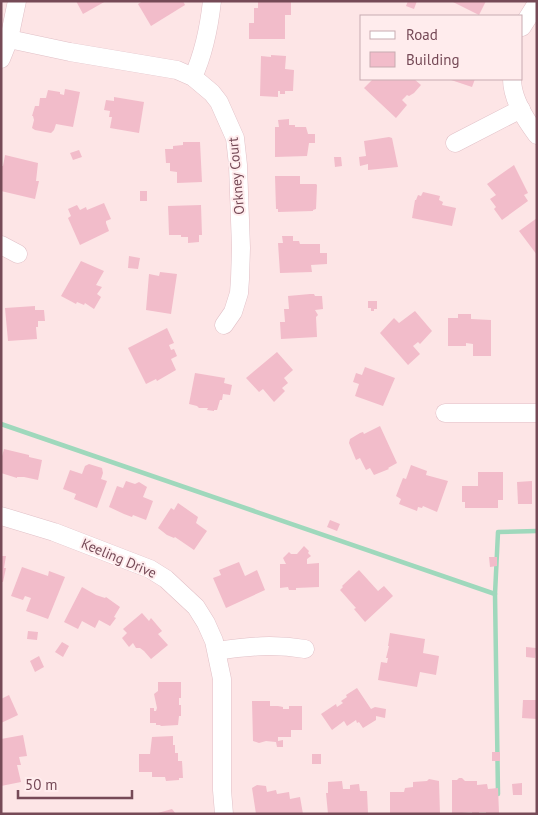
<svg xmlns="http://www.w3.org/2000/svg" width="538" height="815" viewBox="0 0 538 815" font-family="'PT Sans',sans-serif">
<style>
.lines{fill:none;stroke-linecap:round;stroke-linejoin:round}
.stream{stroke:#9fd8bc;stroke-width:4.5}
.building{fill:#f2bcca}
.minor-casing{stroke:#e1c0c7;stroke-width:19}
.minor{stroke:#fff;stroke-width:18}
.labels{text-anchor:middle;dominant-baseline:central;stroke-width:4;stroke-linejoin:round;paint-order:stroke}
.street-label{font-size:14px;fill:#764a57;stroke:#ffeced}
</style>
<rect width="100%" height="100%" fill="#fde5e6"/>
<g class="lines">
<g class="stream">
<polyline points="1,424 495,594"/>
<polyline points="498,794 495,594 498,532 537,531"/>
</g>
</g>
<g class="building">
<polygon points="76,1 106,1 83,14"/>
<polygon points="143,1 183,1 185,5 151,26 138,4"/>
<polygon points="258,1 291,1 291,15 285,15 285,39 249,39 249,23 254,23 254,8 258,8"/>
<polygon points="408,1 417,1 414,9 406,6"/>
<polygon points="451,1 486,1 479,15"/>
<polygon points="271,55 286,56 285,69 294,70 293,91 285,91 285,94 280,94 280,91 278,91 278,97 260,96 261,56 271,57"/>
<polygon points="373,79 414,79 421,85 414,93 409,96 407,95 402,100 407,105 396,118 364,88"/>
<polygon points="448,79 475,79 472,87"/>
<polygon points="65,89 80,92 73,127 56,124 54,130 51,133 35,130 32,128 34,120 33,116 32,116 35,106 39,106 40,98 46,98 48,90 60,92 60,94 64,95"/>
<polygon points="114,97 144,102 139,133 110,128 112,117 109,117 110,111 104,110 106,100 114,101"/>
<polygon points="289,119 289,125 295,125 295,127 306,127 308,134 315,134 315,143 309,143 307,156 275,157 275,127 279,127 278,120"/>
<polygon points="389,137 392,138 398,167 368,170 368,164 360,166 359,157 366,156 364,141"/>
<polygon points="183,142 200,142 202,182 177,183 177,172 170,171 170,163 166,163 165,149 173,149 173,146 183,145"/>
<polygon points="79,150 82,157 73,160 70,153"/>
<polygon points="5,155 38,163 36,181 39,181 35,199 1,191 1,166 3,166"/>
<polygon points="334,157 341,157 342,166 335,167"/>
<polygon points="514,165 528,193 524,195 528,201 502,220 494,209 496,207 490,199 496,195 487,184"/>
<polygon points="275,176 300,176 300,184 316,184 317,185 316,209 313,210 313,211 278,212 278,209 276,209"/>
<rect x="140" y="191" width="7" height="10"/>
<polygon points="423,192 440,196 439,200 443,202 442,205 456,208 452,226 412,218 415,200 416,200 418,195 421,196"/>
<polygon points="104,203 111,219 106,221 106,223 109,231 80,245 68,218 71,216 68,209 77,205 80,210 86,207 87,210"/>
<polygon points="201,205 202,235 199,235 199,242 188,243 188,237 181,237 181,235 169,235 168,206"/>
<polygon points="537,218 537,255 519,231"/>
<polygon points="282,236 293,236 293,241 299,241 300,244 320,244 320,253 327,253 327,264 311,265 312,272 280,273 278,243 283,243"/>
<polygon points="129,256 140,258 138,269 128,268"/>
<polygon points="81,261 104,271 96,285 102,287 97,294 101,297 94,309 85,303 84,305 77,302 76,304 61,296"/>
<polygon points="160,272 177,274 171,314 146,310 149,274 159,276"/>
<polygon points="310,294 314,294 315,296 322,296 323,309 315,310 318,315 316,317 317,337 281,339 280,322 285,322 284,309 289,309 288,296"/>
<polygon points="368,301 377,301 377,309 374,309 374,311 371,311 371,308 368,308"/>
<polygon points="35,306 35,310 44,310 45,321 38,321 38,327 36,327 37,339 8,341 5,308"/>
<polygon points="415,311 432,331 420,344 418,342 413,346 420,354 408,365 380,333 394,318 399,323"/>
<polygon points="458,314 471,314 471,319 491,320 491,356 473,356 473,344 466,343 466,346 448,346 448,318 458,318"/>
<polygon points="167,328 174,343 169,345 171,350 174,349 177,356 171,359 176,370 157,381 156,379 146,384 128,348"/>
<polygon points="277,352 293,370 284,378 288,383 282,388 285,391 274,402 263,389 259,392 246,378"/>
<polygon points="365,367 395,378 383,406 355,396 359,384 353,382 356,373 362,375"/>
<polygon points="195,373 225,378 224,383 232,385 230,395 223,394 222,400 220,400 217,410 214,410 214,411 207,410 208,408 199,408 197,406 189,404"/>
<polygon points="380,426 397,463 388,468 389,469 374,475 370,468 366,470 360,458 356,460 349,443 350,439 360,433 363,432 364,434"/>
<polygon points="4,449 29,455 29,457 42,460 38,480 24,477 17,477 17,478 1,473 1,460"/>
<polygon points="89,464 102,468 103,473 101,479 107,481 97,508 74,499 76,494 63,489 70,470 82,474 85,466"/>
<polygon points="411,465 427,471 426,475 448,481 437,512 423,506 422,508 418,507 417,511 399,504 401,499 396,496 403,478 406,479"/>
<polygon points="478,472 503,472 503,500 498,500 498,508 465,508 465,502 462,502 462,486 478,486"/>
<polygon points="126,481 135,484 139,482 147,487 143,497 153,501 146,520 133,515 132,517 124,514 109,507 117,486 123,488"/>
<polygon points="532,481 532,504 518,504 517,482"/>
<polygon points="178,503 198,517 196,523 207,531 194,550 175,537 174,538 167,535 158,528 171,508 174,510"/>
<polygon points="330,520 340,524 337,531 327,527"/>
<polygon points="304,546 309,551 308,553 311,556 307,559 307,564 319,563 319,587 296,588 296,590 289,590 288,587 280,588 280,564 286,564 283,558 289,552 291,554 297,554"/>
<polygon points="1,556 6,556 4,568 6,568 3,582 1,582"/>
<polygon points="489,557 497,557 497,566 490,567"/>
<polygon points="239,562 245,576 257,570 265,590 226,608 213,578 221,575 219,570"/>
<polygon points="22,567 48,576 49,571 65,577 48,619 26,611 31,598 25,596 23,600 11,596"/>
<polygon points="359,570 378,591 384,586 393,596 365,622 354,609 356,608 340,590 343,587 342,586"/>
<polygon points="82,587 96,595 105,598 106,597 120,607 114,617 116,618 110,626 99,620 95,628 82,621 78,629 64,622"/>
<polygon points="142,613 149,621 151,618 162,631 158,634 168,645 151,659 144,651 140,648 136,648 133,643 129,647 122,638 127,633 123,629"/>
<polygon points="28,631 38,632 37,640 27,639"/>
<polygon points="390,633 425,639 423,653 439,656 436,675 420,672 417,687 378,680 381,662 387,663 388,658 386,658 389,646 388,646"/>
<polygon points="62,642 69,646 63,657 55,652"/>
<polygon points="526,647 536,648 535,658 526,657"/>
<polygon points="39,656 44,667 35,672 30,661"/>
<polygon points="158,682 181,682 181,698 179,698 179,705 181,705 181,716 179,716 178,725 161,726 160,725 156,725 156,723 150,723 150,708 154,708 154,711 156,711 157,708 154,694 158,691"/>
<polygon points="357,688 371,709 375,707 386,709 385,718 376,716 376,720 363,728 359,722 357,723 356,720 347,726 344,721 332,730 321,714 336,704 337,707 343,703 341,701 347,697 346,695"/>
<polygon points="9,695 18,715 1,723 1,699"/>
<polygon points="523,700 537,700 537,719 522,718"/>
<polygon points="252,701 270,701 270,706 278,706 283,707 283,709 289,709 289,706 302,706 302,730 291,730 291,737 278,737 278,741 283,740 283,747 277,747 276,742 266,741 259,743 253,741"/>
<polygon points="23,735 27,756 19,757 21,765 17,765 21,782 1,786 1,739"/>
<polygon points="173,736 173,745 175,745 175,753 178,753 178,761 182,761 183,778 179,778 179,780 166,781 165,777 152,777 152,772 139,772 139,754 150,754 152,737"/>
<rect x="492" y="752" width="8" height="9"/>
<rect x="312" y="754" width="9" height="10"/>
<polygon points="459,778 462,778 465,781 477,781 477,785 487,784 488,789 498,788 499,813 486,813 486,812 479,812 479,814 472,814 472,812 452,814 452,780 457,780"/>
<polygon points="429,779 439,781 440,814 390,814 390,792 404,792 405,788 413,787 413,782 427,781"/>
<polygon points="342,781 343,789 350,789 350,785 359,784 360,791 367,791 368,813 328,814 326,793 328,793 328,782"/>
<polygon points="522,783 522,795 513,795 512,784"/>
<polygon points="257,785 266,786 267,792 276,790 277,794 289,792 290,799 300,797 303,814 256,814 252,788"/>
<polygon points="172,809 176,814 158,814 158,813"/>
</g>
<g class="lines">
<g class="minor-casing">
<g id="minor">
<polyline points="522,27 537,3"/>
<polyline points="9,39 70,52 177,70 193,77 212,93 219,102 235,138 238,165 241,248 240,279 239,293 233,312 224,325"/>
<polyline points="1,59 9,39 17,1"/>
<path d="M193 77C204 53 209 28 212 1"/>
<path d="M512 79C512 99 525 119 537 135"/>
<polyline points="455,143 521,109"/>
<polyline points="1,245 18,254"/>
<polyline points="445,413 537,413"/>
<polyline points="1,516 54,532 150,569 166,579 196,607 206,623 214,641 222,679 222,790 224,814"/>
<path d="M217 651C248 646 275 644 305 649"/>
</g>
</g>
<use href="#minor" class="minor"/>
</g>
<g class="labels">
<g class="street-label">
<text transform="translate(236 176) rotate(-95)">Orkney Court</text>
<text transform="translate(119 558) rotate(23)">Keeling Drive</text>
</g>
</g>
<rect width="538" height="815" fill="none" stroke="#764a57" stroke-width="5"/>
<rect x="360" y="15" width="162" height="65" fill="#ffeced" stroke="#c8abb1"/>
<rect x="370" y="31" width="25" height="8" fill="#ffffff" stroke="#c8abb1"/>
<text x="406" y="40" font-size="15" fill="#764a57">Road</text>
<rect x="370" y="52" width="25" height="15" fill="#f2bcca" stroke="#c8abb1"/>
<text x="406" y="65" font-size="15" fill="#764a57">Building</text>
<path d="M18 790v8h114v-8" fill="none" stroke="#764a57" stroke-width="2.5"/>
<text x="25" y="790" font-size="15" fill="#764a57" stroke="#ffeced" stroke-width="4" paint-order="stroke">50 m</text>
</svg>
